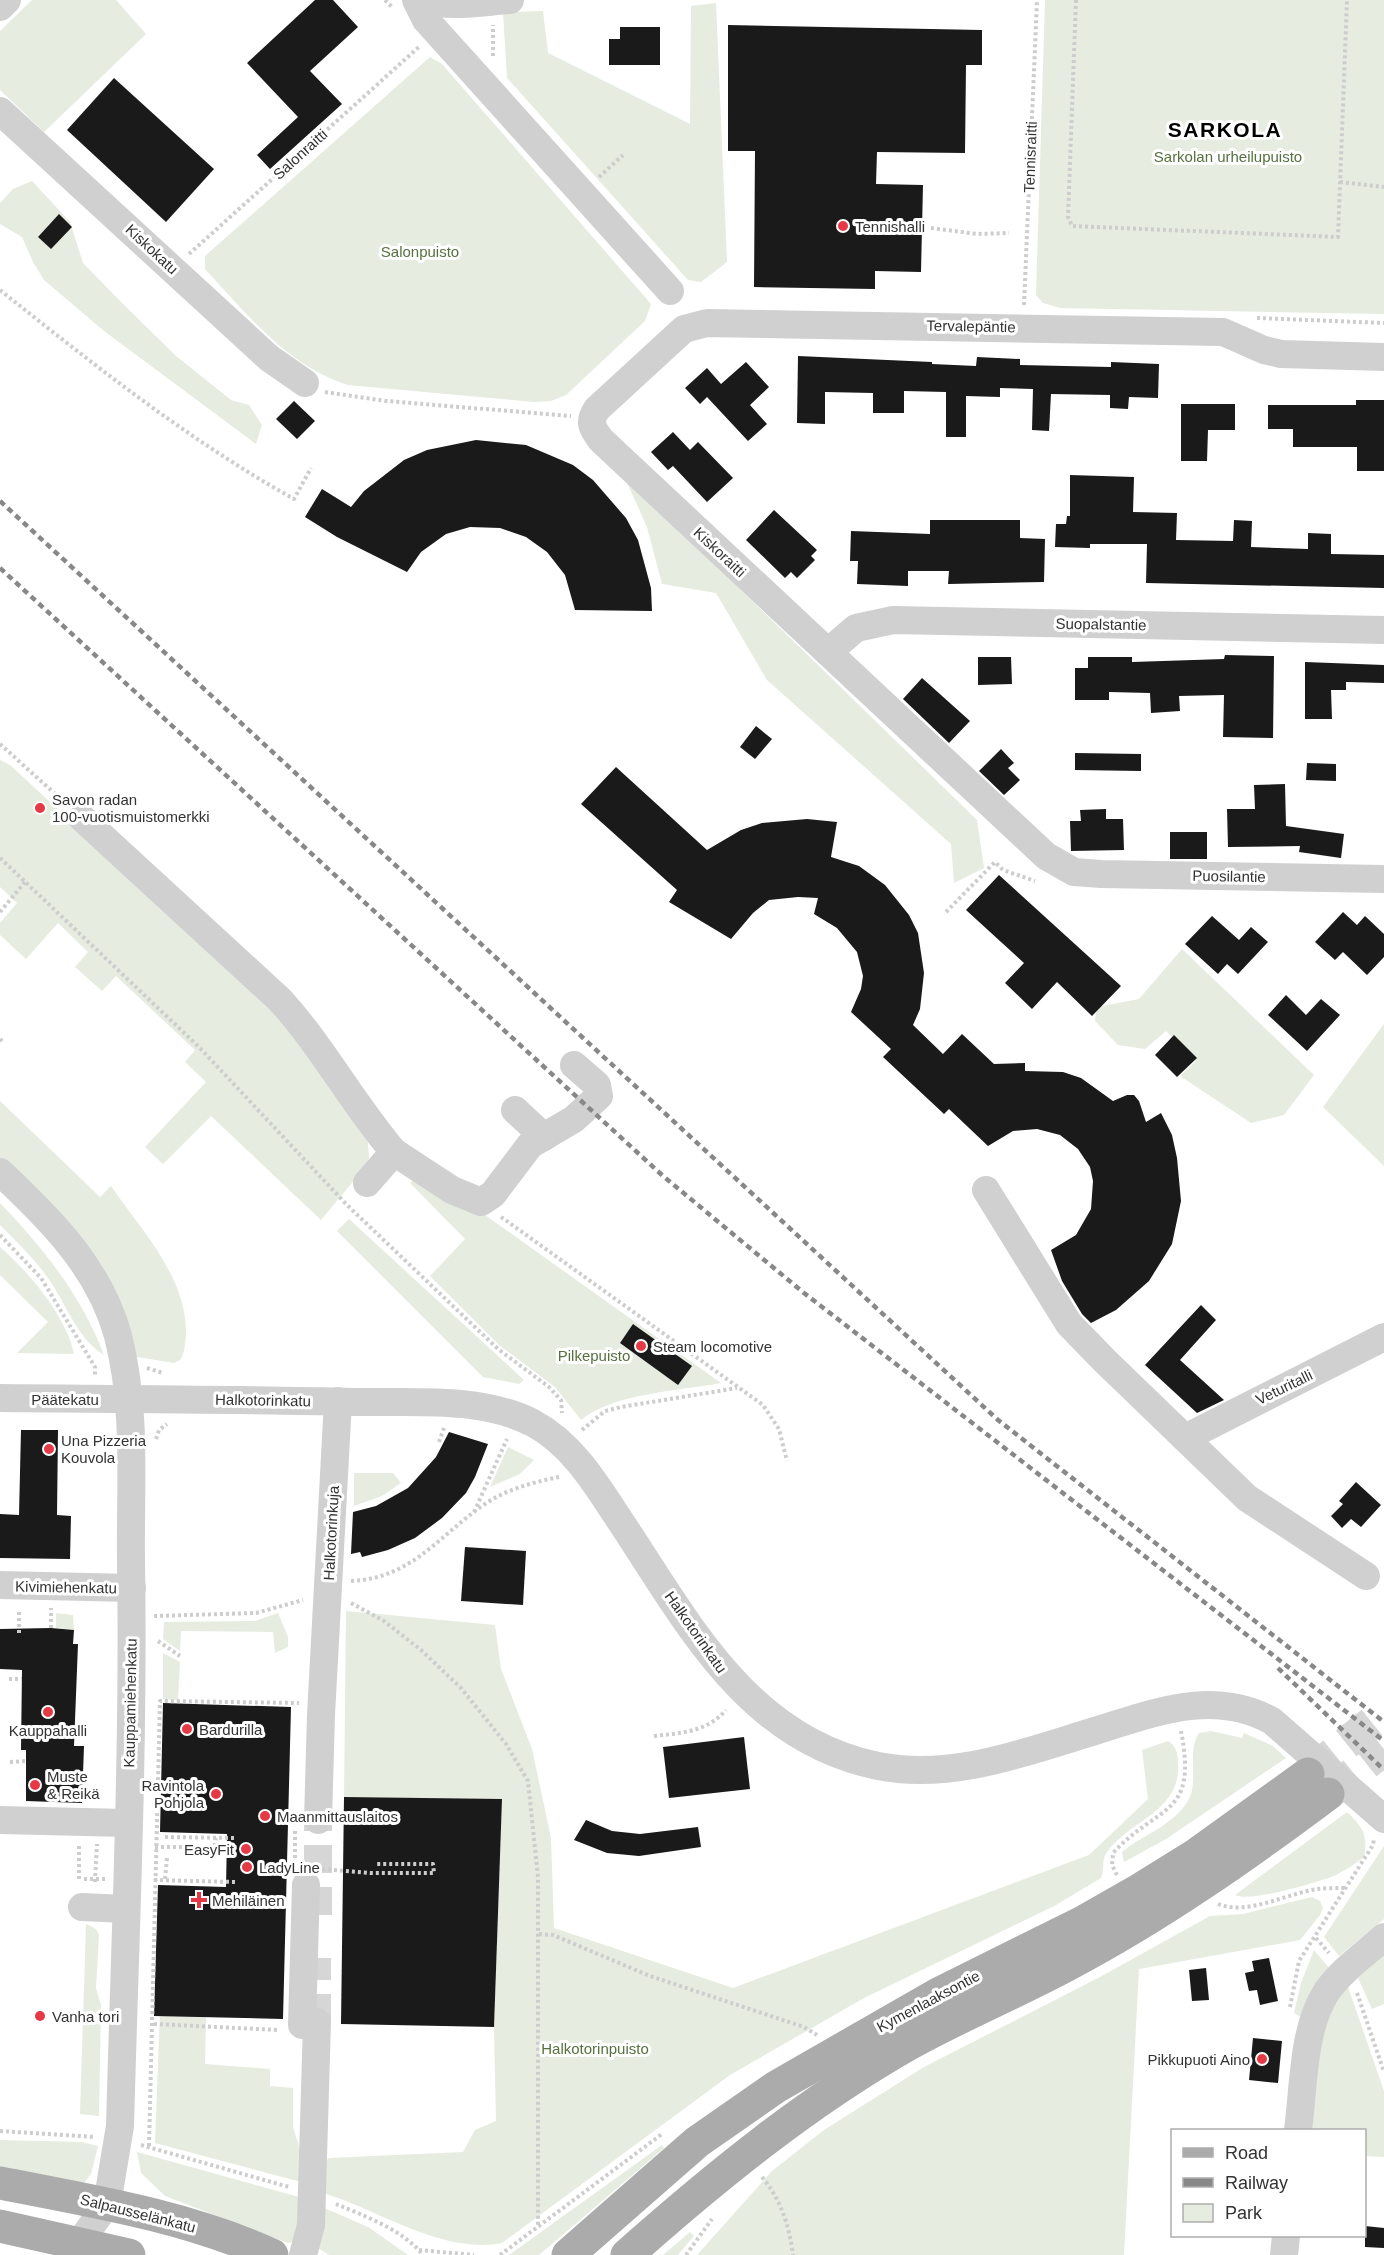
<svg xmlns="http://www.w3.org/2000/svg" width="1384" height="2255" viewBox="0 0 1384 2255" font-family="Helvetica,sans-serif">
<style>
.green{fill:#e6ecdf}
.building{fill:#1a1a1a}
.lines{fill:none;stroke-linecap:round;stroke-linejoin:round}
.minor-tunnel{stroke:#d6d6d6;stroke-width:28;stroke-dasharray:28 14;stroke-linecap:butt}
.major-tunnel{stroke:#d6d6d6;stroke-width:33;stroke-dasharray:33 16;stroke-linecap:butt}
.path{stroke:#cdcdcd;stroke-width:4;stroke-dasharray:3 3;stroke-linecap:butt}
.minor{stroke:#d0d0d0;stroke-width:28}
.major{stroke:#ababab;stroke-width:33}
.rail{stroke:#888;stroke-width:4.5;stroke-dasharray:6 4.5;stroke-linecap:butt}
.poi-dot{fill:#e63946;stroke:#fff;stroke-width:2}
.labels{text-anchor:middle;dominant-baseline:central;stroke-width:6;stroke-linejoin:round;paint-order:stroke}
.street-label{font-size:15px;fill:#333;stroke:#fff}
.park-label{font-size:15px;fill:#56703f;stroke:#fff}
.poi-label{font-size:15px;fill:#333;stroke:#fff;text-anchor:start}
.district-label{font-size:21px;font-weight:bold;letter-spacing:1.5px;fill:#000;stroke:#fff}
</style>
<rect width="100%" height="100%" fill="#fff"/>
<g class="green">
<polygon points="32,0 116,0 146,34 44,132 0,90 0,31"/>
<polygon points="1045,0 1384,0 1384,314 1060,308 1043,303 1036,295"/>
<polygon points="716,3 727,262 701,282 688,280 507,78 503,12 543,11 548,53 690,124 691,6"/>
<path d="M430 57 442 64 651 304 645 321 566 395 551 401 534 402 348 385C287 366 247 314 205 269V256Z"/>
<polygon points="32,181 70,222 83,263 121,302 176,356 231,400 249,405 262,425 256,444 104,331 44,280 33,262 22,237 0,224 0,203 13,189"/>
<polygon points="624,476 977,820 984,868 954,883 951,844 767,680 716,593 662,584 647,527"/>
<polygon points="0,760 10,765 281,1015 368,1142 369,1158 366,1166 321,1220 211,1116 163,1164 145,1147 206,1082 185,1062 195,1050 116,976 102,991 75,967 88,952 58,923 26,959 0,935 0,923 17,903 0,887"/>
<polygon points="1182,949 1314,1075 1284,1115 1251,1123 1180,1076 1196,1061 1166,1031 1145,1049 1118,1045 1095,1021 1097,1007 1139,999"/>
<polygon points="1384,1024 1384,1166 1323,1107"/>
<path d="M0 1101 100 1197 111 1186C141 1230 187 1277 186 1334 185 1343 185 1353 180 1360L174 1363 137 1357 0 1159Z"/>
<path d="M415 1179 485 1215 721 1383C679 1391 614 1393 581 1420L555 1387 499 1345 430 1276 465 1239 410 1183Z"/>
<path d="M0 1203C44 1249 81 1295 104 1355 78 1339 67 1306 50 1281 36 1260 18 1243 0 1225Z"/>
<polygon points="349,1219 524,1380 519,1384 483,1377 337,1231"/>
<path d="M0 1247C28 1271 67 1317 74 1354L17 1353 48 1322 0 1275Z"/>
<polygon points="508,1447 534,1460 520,1474 490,1487"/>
<polygon points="354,1473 393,1473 401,1483 382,1496 354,1506"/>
<path d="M346 1611 495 1625 501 1669 532 1749 551 1838 554 1928 733 1988 1089 1855 1148 1799 1142 1750 1168 1741C1175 1745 1178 1753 1178 1761 1182 1812 1132 1818 1107 1852 1101 1860 1105 1869 1101 1878L1056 1905 864 1998 730 2075 502 2243C443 2255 377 2209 323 2193L322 2164 329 2158 463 2152 475 2130 496 2121 494 2027 502 1800 344 1797Z"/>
<polygon points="56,1613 73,1615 74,1630 56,1628"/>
<polygon points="278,1613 288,1637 288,1647 275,1653 273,1632 181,1631 180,1651 163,1639 164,1622 255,1621"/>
<polygon points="163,1653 180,1662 178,1700 163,1699"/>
<path d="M1211 1731 1242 1738 1244 1733 1273 1746 1286 1758 1166 1839 1124 1862 1122 1852C1144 1834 1177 1824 1190 1797 1198 1777 1187 1751 1199 1733Z"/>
<path d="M1347 1812C1363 1827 1368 1835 1364 1857 1355 1864 1346 1870 1336 1875 1319 1882 1249 1903 1235 1895Z"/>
<polygon points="1384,1846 1384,1919 1339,1956 1324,1937"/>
<polygon points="1312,1897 1320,1901 1323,1908 1320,1915 1300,1940 1139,1969 1124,2255 697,2255 772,2171 824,2130 924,2067 1100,1977 1210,1916 1243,1914"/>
<polygon points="86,1924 96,1929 99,1935 96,1988 101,2005 99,2116 80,2114"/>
<polygon points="1314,1950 1329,1968 1303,2018 1294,2013 1301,1983"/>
<polygon points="1384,1954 1384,2004 1372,2009 1358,1978"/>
<polygon points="1347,1984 1384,2091 1384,2157 1365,2156 1364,2130 1312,2130 1319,2045 1325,2021"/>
<polygon points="160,2012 206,2013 205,2064 270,2069 270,2086 293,2088 293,2127 306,2168 305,2183 155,2143"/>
<polygon points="0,2140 81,2142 98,2146 91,2174 82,2186 0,2172"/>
<polygon points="662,2145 664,2148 539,2255 509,2255"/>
<polygon points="137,2152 299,2197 303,2201 295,2241 288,2243 165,2196 141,2173"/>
<polygon points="322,2207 368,2227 408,2255 329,2255 318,2248"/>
<polygon points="690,2232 694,2236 678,2255 663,2255"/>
</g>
<g class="building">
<polygon points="315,0 333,0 358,27 310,71 342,104 270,169 257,155 298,117 247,63"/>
<polygon points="728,25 982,30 982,65 966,65 965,153 877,152 876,184 923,185 921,272 875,271 875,289 754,287 755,151 728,151"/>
<polygon points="620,27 660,27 660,65 609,65 609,39 620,39"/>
<polygon points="114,78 214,169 166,222 67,130"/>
<polygon points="59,214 72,227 51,249 38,237"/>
<polygon points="798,356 932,362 932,364 976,366 977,357 1020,359 1020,365 1111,367 1111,362 1159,364 1158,398 1129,397 1128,409 1110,408 1110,395 1051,394 1049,431 1032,430 1033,389 1000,388 1000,397 966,396 966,437 946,437 946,392 904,391 904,413 873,413 873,393 825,392 825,424 797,423"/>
<polygon points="746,362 769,387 750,405 767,424 748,441 707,397 700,404 685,388 707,368 721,384"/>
<polygon points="1356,400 1384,400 1384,471 1357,471 1357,447 1293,447 1293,429 1268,429 1268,405 1356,405"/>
<polygon points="294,401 315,421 297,439 276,419"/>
<polygon points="1181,404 1235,404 1235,430 1208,430 1207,461 1181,461"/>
<polygon points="673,432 690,450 698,442 733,478 707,502 673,466 668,470 651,452"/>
<polygon points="476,440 526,445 573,465 593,480 626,518 638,540 651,588 652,611 575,610 565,575 547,552 526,537 500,528 470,527 446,534 421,552 407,572 337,537 305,517 322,489 351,507 364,491 404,460 427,450"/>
<polygon points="1070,475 1134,477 1133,512 1177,513 1176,540 1233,541 1234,520 1252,521 1251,547 1308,549 1308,533 1331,534 1331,554 1384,555 1384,588 1146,583 1147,544 1090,544 1090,548 1055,547 1056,524 1066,524 1067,516 1070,516"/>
<polygon points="774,510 817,550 811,556 815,560 797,578 791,572 785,578 746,540"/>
<polygon points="930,520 1020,520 1020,538 1045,539 1044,582 948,584 949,571 908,571 908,586 857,584 858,561 850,561 851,531 930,534"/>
<polygon points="1225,655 1274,656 1273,738 1223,737 1224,695 1179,696 1180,711 1151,713 1150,693 1109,692 1109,700 1075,700 1075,668 1088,668 1088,657 1132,657 1132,662 1224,659"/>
<polygon points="978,657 1011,657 1012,684 978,685"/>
<polygon points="1305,662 1384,665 1384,683 1346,682 1346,690 1331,690 1332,719 1305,719"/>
<polygon points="922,678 970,721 949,743 903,699"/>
<polygon points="756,726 772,739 755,759 740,747"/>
<polygon points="1001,749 1014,763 1008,768 1020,780 1004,795 979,771"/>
<polygon points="1075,753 1141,754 1141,771 1075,770"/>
<polygon points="1307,763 1336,764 1336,781 1306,780"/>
<polygon points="616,767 707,850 741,830 762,823 807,819 837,822 831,857 859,866 885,885 909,915 918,933 924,973 920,1009 913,1025 943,1054 962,1034 994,1064 1025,1063 1025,1071 1063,1072 1081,1078 1113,1101 1127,1095 1134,1095 1139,1101 1146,1122 1161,1113 1172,1135 1177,1158 1181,1201 1172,1244 1149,1281 1116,1310 1091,1323 1082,1314 1062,1281 1051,1250 1076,1235 1091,1209 1093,1181 1090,1167 1078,1149 1060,1135 1037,1129 1013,1131 988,1146 949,1109 944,1114 883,1057 891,1049 851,1012 861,989 863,976 857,952 837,928 814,914 818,898 798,897 769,900 753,913 731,939 669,902 677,890 581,804"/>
<polygon points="1285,784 1286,826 1344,834 1341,858 1299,852 1300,846 1228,847 1227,809 1255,809 1254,785"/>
<polygon points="1106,809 1106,819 1123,819 1124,850 1071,851 1070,821 1081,821 1080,810"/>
<rect x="1170" y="832" width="37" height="27"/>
<polygon points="999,875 1121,986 1092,1016 1057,982 1032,1009 1005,983 1024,963 966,910"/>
<polygon points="1343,912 1357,925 1365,916 1384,934 1384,957 1367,975 1343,952 1335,960 1315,942"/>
<polygon points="1212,916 1239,940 1251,927 1268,942 1238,974 1227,964 1218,974 1185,944"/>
<polygon points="1286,995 1306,1015 1321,999 1340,1015 1307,1051 1268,1015"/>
<polygon points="1174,1035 1197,1058 1177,1077 1155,1055"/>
<polygon points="1201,1305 1216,1320 1180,1360 1224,1400 1197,1413 1145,1365"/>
<polygon points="633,1324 692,1366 678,1385 620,1343"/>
<polygon points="21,1430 58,1430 57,1515 71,1516 70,1559 0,1558 0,1514 19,1515"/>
<polygon points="449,1432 488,1444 475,1477 466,1493 442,1518 415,1538 388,1550 362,1557 360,1552 351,1554 353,1512 376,1506 408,1488 436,1457"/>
<polygon points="1356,1482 1381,1505 1361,1527 1351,1519 1342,1528 1331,1516 1343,1504 1339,1501"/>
<polygon points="465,1547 526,1551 523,1605 461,1601"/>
<polygon points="51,1628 74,1630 73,1644 78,1644 74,1746 84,1746 82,1803 26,1801 26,1750 21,1750 22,1670 0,1669 0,1629"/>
<polygon points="163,1703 291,1707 283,2019 154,2016 158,1885 226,1887 227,1834 160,1832"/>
<polygon points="744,1737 750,1789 669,1798 663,1747"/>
<polygon points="344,1797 502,1799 494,2027 341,2024"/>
<polygon points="586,1820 612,1831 640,1834 698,1827 701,1847 639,1856 607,1853 574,1840"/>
<polygon points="1269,1958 1278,2001 1260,2005 1257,1990 1249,1991 1245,1973 1254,1971 1252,1961"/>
<polygon points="1206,1968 1209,2000 1192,2001 1189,1970"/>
<polygon points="1253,2038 1282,2041 1278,2083 1249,2080"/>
<polygon points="1365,2226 1384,2228 1384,2248 1365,2247"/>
</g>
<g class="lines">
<g class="minor-tunnel">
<polyline points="318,1915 318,1820"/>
<polyline points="317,2022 317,1958"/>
</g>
<g class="major-tunnel">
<polyline points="1308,1774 1384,1713"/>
<polyline points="1328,1794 1384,1749"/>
</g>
<g class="path">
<polyline points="385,0 393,8"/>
<polyline points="1076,0 1068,217 1072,226 1338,237 1347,0"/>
<polyline points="493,56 493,25"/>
<polyline points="599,177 623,155"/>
<polyline points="1340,182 1384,187"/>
<polyline points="931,228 977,234 1009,233"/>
<polyline points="189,254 420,46"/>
<path d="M0 290C94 365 190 441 294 499L311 468"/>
<polyline points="1024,305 1037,0"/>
<polyline points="1257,318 1384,323"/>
<polyline points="325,392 386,401 571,416"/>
<polyline points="0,744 64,802"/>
<polyline points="0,858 199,1047 347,1205 498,1349 549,1387 561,1400 562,1413"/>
<polyline points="0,912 25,882"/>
<polyline points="946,912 995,862 1003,870 1035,881"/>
<polyline points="0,1039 3,1042"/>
<polyline points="501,1217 763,1405 779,1429 787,1461"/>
<polyline points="0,1235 41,1278 95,1367 95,1377"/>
<polyline points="147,1368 163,1373"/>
<polyline points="582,1430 605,1411 621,1407 737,1388"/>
<polyline points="156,1439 159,1430 167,1424"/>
<polyline points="439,1442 444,1428"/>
<polyline points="474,1512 507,1439"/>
<path d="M351 1581C413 1578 439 1535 485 1504 507 1489 534 1482 559 1477"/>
<polyline points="351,1603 384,1621 421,1650 461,1688 506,1744 528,1781 538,1877 538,2227"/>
<polyline points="154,1616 256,1613 303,1600"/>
<polyline points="51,1628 51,1608"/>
<polyline points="19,1633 19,1610"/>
<polyline points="158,1641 180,1656"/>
<polyline points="9,1679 22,1679"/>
<path d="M654 1736C681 1733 707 1732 726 1710"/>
<polyline points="10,1762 26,1761"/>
<polyline points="165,1837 236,1838"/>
<polyline points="155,1847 214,1847 216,1838"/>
<polyline points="295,1864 295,1830"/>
<polyline points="322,1869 370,1873 434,1873 433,1864 377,1864"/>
<path d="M1117 1875 1112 1865 1113 1853C1159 1803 1198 1818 1181 1731"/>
<polyline points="79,1879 79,1846"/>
<polyline points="84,1879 105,1879"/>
<polyline points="165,1879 167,1858"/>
<polyline points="154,1880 235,1882"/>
<polyline points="95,1882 97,1844"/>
<path d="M1218 1904C1248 1916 1287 1893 1318 1889 1327 1888 1337 1888 1346 1888"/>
<polyline points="539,1934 553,1935 650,1976 804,2027 817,2035"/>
<polyline points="1316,1938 1329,1953"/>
<polyline points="1357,1993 1384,2072"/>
<polyline points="1290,2007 1299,1961 1373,1845 1374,1839"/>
<polyline points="154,2024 279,2030"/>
<polyline points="0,2131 95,2137"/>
<polyline points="141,2145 289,2187"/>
<polyline points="149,2146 160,1701 299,1703"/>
<path d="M762 2177C781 2200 789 2225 793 2255"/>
<path d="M336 2204C365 2216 403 2230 423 2255"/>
<polyline points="419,2250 474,2255"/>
<polyline points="500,2255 662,2134"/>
<polyline points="686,2255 712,2219"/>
</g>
<g class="minor">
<polyline points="416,0 426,20 670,291"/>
<path d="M423 0C451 8 481 2 510 0"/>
<polyline points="0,7 7,0"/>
<polyline points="0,111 269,358 305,383"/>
<path d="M1384 357 1281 354 1264 350 1223 332 707 323 684 329 597 409C588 422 592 428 601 440L1046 856 1074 872 1101 874 1384 879"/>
<polyline points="828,652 856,628 893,620 1384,630"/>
<path d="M82 818 280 1000C323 1047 352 1103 394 1152L367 1183"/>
<polyline points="515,1110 544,1137"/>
<polyline points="394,1152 452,1190 481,1202 493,1194 530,1145 574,1119 599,1096 597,1085 574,1065"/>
<path d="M0 1172C49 1218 100 1268 118 1336 137 1410 130 1486 131 1561 134 1749 125 1938 120 2126L107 2204 80 2242"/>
<polyline points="986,1190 1069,1324 1105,1361 1247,1498 1366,1576"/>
<path d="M0 1398C118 1399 237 1399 355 1402 413 1403 480 1396 533 1423 570 1443 593 1479 615 1513 685 1617 744 1739 878 1766 953 1781 1028 1751 1098 1730 1156 1712 1214 1689 1272 1721L1384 1819"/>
<polyline points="1185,1438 1384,1337"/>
<polyline points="0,1585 132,1588"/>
<polyline points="0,1820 127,1823"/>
<polyline points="318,1820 321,1715 338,1401"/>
<polyline points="82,1907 125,1909"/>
<polyline points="302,2025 306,1885"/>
<path d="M1298 2130C1304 2087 1302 2029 1327 1991 1342 1970 1365 1954 1384 1937"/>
<polyline points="303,2255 311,2225 317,2022"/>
<polyline points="1284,2255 1286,2236"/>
</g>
<g class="major">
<path d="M0 2183C92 2201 186 2216 272 2255"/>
<polyline points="0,2226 129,2255"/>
<polyline points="568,2255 697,2142 776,2087 938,1994 1081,1923 1139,1890 1197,1854 1308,1774"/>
<path d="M627 2255C715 2177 807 2102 909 2044 961 2015 1015 1993 1067 1965 1160 1916 1245 1856 1328 1794"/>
</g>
<g class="rail">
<polyline points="0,501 998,1420 1384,1722"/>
<polyline points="0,568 663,1176 804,1293 1384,1741"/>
<polyline points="1278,1668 1384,1770"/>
</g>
</g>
<g class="poi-dot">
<circle cx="843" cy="226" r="6"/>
<circle cx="40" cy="808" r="6"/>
<circle cx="641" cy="1346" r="6"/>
<circle cx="49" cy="1449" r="6"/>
<circle cx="48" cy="1712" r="6"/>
<circle cx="187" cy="1729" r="6"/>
<circle cx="35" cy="1785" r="6"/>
<circle cx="216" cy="1794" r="6"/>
<circle cx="265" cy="1816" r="6"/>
<circle cx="246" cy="1849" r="6"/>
<circle cx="247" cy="1867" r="6"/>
<path d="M196 1891h6v6h6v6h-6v6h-6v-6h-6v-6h6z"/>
<circle cx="40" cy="2016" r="6"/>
<circle cx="1262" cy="2059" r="6"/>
</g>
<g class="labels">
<g class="street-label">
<text transform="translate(300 154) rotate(-42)">Salonraitti</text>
<text transform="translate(1030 157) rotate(-88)">Tennisraitti</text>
<text transform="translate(152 249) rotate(43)">Kiskokatu</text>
<text transform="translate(971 326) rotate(1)">Tervalepäntie</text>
<text transform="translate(720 552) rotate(43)">Kiskoraitti</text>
<text transform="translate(1101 624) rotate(1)">Suopalstantie</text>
<text transform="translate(1229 876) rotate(1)">Puosilantie</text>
<text transform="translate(1284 1387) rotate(-26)">Veturitalli</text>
<text x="65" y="1399">Päätekatu</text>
<text transform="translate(263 1400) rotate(1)">Halkotorinkatu</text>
<text transform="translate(331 1533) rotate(-87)">Halkotorinkuja</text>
<text transform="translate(66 1587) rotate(1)">Kivimiehenkatu</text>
<text transform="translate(696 1632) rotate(55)">Halkotorinkatu</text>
<text transform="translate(130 1703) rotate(-89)">Kauppamiehenkatu</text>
<text transform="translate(928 2001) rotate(-28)">Kymenlaaksontie</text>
<text transform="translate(138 2213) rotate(14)">Salpausselänkatu</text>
</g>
<g class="park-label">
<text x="1228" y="156">Sarkolan urheilupuisto</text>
<text x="420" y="251">Salonpuisto</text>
<text x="594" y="1355">Pilkepuisto</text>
<text x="595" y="2048">Halkotorinpuisto</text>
</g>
<g class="poi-label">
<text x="855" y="226">Tennishalli</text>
<text x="52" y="799">Savon radan<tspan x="52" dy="17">100-vuotismuistomerkki</tspan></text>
<text x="653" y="1346">Steam locomotive</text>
<text x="61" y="1440">Una Pizzeria<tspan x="61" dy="17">Kouvola</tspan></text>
<text x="199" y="1729">Bardurilla</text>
<text x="48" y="1730" text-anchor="middle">Kauppahalli</text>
<text x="47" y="1776">Muste<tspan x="47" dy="17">&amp; Reikä</tspan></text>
<text x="204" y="1785" text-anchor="end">Ravintola<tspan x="204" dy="17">Pohjola</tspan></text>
<text x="277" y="1816">Maanmittauslaitos</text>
<text x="234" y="1849" text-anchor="end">EasyFit</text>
<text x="259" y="1867">LadyLine</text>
<text x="212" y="1900">Mehiläinen</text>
<text x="52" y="2016">Vanha tori</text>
<text x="1250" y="2059" text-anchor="end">Pikkupuoti Aino</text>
</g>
<g class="district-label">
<text x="1225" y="129">SARKOLA</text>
</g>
</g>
<rect x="1171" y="2129" width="195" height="108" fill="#ffffff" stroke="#adadad" stroke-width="1.5"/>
<rect x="1183" y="2148" width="30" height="9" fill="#ababab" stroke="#adadad" stroke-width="1.5"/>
<text x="1225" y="2159" font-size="18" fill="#333333">Road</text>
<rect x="1183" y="2178" width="30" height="9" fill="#888888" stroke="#adadad" stroke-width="1.5"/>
<text x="1225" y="2189" font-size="18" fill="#333333">Railway</text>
<rect x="1183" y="2204" width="30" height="18" fill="#e6ecdf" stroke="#adadad" stroke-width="1.5"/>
<text x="1225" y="2219" font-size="18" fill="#333333">Park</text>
</svg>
